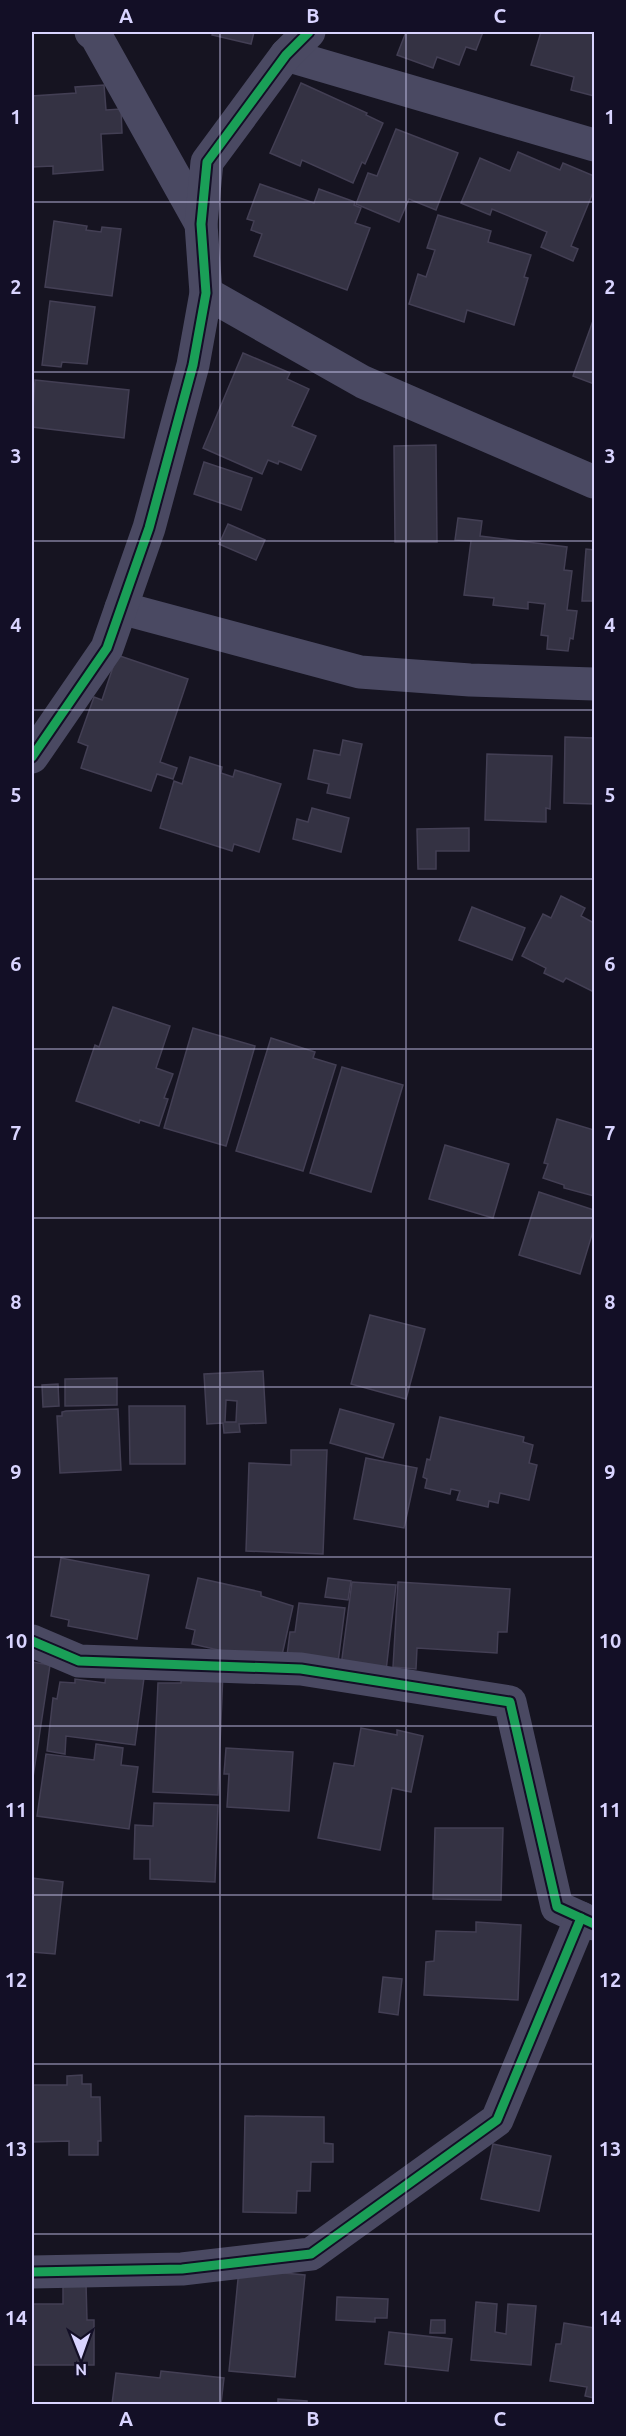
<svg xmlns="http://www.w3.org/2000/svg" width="626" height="2436" viewBox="0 0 626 2436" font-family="Ubuntu,sans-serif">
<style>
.building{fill:#343243;stroke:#433f54;stroke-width:1.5;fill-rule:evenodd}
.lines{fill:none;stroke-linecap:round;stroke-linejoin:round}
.minor{stroke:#4a4962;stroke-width:33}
.cycleway-casing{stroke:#130f26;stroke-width:13}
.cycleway{stroke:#1a9f57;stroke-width:9}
.grid{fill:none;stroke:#d9d4ff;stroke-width:1.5;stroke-opacity:0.55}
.neatline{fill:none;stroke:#d9d4ff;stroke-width:2}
.grid-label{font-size:20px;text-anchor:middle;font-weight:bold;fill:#d9d4ff}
</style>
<rect width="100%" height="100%" fill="#161421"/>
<g class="building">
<polygon points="213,32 254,32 251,44 212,35"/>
<polygon points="406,32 483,32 476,50 466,47 459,65 437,57 433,68 397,55"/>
<polygon points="541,32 594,32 594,96 571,90 574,77 531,65"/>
<polygon points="301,83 367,113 366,115 383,123 365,164 362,162 353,183 302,160 300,166 270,153"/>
<polygon points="104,85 106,110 121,109 122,133 101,134 103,170 53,174 53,166 32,167 32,96 76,93 75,87"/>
<polygon points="396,129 458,153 436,210 409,199 399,222 356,204 368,173 377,176"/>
<polygon points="518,152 560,170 563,163 594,176 594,190 571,246 578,249 573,261 541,247 547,232 492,209 490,215 461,203 480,158 510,171"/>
<polygon points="260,184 314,203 319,189 355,202 354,205 361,208 355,223 370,228 347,290 254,256 262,234 251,230 254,221 247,219"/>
<polygon points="438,215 491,231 488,242 531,255 524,277 528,278 514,325 467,310 464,322 409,304 418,274 426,277 435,250 427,248"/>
<polygon points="54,221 87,226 86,230 101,232 102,227 121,229 112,296 45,287"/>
<polygon points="50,301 95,307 87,364 62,362 61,367 42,365"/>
<polygon points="594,318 594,384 573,376"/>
<polygon points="243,353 290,373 287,379 309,389 292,426 316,436 301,470 279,461 278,464 268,460 262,474 203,448"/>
<polygon points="35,380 129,390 124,438 32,427"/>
<polygon points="436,445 437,542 395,542 394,446"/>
<polygon points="204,462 252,478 241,510 194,494"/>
<polygon points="458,518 482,521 480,536 567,547 564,570 572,571 567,610 577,611 573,639 570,638 568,651 547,649 548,636 541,635 545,604 528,602 528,609 493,605 494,598 464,595 471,541 455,540"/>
<polygon points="228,524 265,540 256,560 219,544"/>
<polygon points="586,549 594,550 594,601 582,601"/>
<polygon points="117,655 188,679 160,762 177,768 173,779 157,774 151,791 81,768 88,746 78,742 94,697 102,700"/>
<polygon points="565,737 594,738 594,804 564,803"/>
<polygon points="343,740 362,744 350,798 327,793 329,784 308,779 314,750 340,755"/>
<polygon points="487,754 552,756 550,809 546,808 546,822 485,820"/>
<polygon points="190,757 222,767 221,773 233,777 235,770 281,784 259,852 234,844 232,851 160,828 174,781 182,784"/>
<polygon points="312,808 349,818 341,852 293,839 297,819 308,822"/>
<polygon points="469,828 469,851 436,851 436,869 418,869 417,829"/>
<polygon points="561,896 585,908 581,916 594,923 594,992 566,978 563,982 544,973 546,968 522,956 543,914 551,918"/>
<polygon points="472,907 525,928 512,960 459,940"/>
<polygon points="113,1007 170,1026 156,1068 173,1074 164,1098 168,1099 159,1126 140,1120 139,1123 76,1101 95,1045 99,1047"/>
<polygon points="193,1028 255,1046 226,1146 164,1128"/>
<polygon points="271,1038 315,1052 313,1058 336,1065 303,1171 236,1151"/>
<polygon points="342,1067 403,1085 371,1192 310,1173"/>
<polygon points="557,1119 594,1130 594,1196 564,1188 564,1185 543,1178 548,1164 544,1163"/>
<polygon points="445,1145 509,1164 493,1218 429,1199"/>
<polygon points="539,1192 594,1210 594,1228 580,1274 519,1255"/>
<polygon points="370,1315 425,1329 406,1399 351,1384"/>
<path d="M263 1371 266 1423 239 1424 240 1432 224 1433 223 1423 207 1424 204 1374ZM226 1400 237 1401 236 1422H225Z"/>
<polygon points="117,1378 117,1405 65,1406 65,1379"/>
<polygon points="58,1384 59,1406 43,1407 42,1385"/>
<polygon points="129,1406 185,1406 185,1464 130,1464"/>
<polygon points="118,1409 121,1470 60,1473 57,1416 62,1416 62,1412 66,1411"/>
<polygon points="340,1409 394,1424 383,1458 330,1443"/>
<polygon points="440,1417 524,1437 523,1442 533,1445 529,1463 537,1465 529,1500 500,1493 498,1503 489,1501 488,1507 457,1500 460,1491 451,1489 450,1494 425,1488 427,1479 423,1477 427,1459 430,1460"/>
<polygon points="291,1450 327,1450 323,1554 246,1551 249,1463 291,1465"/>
<polygon points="366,1458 417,1468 404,1528 354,1519"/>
<polygon points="61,1558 149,1575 137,1639 68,1626 69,1620 51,1616"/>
<polygon points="198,1578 261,1592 261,1596 293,1606 280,1664 192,1644 195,1630 186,1628"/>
<polygon points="328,1578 351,1581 348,1600 325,1597"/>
<polygon points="352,1582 396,1585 386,1671 341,1666"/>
<polygon points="398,1582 510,1589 507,1632 498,1632 497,1653 417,1648 416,1669 393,1667"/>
<polygon points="299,1603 345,1608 337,1670 286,1663 290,1632 295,1632"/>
<polygon points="32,1662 50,1665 32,1784"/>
<polygon points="182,1669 223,1671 218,1795 153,1792 158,1683 181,1683"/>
<polygon points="106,1674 144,1678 135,1745 66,1736 65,1754 47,1751 53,1698 57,1699 60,1682 75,1683 75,1679 105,1683"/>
<polygon points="361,1728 397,1735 397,1730 423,1736 411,1792 392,1788 380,1850 318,1838 334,1763 354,1766"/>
<polygon points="96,1744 123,1748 121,1765 138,1767 129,1829 37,1816 46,1754 94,1760"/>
<polygon points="226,1748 293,1752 289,1811 227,1807 229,1774 224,1774"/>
<polygon points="154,1803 218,1805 215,1882 150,1879 150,1859 134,1859 135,1825 153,1826"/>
<polygon points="435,1828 503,1828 501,1900 433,1899"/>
<polygon points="32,1878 63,1882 55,1954 32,1952"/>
<polygon points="476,1922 521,1925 518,2000 424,1995 426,1962 434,1961 436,1931 476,1932"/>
<polygon points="383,1977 402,1979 398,2015 379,2012"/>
<polygon points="82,2075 82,2084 91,2084 91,2097 100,2097 101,2141 98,2141 98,2155 69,2155 69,2141 32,2142 32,2085 67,2085 67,2076"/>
<polygon points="245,2116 324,2117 324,2143 333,2144 333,2162 311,2162 310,2191 297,2191 296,2213 243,2212"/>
<polygon points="493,2144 551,2156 539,2211 481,2199"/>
<polygon points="239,2269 305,2275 295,2377 229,2371"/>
<polygon points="63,2283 86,2283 87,2320 94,2320 94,2365 32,2365 32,2304 63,2304"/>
<polygon points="337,2297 388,2299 387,2318 375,2318 375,2322 336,2320"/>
<polygon points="476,2302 497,2304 495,2332 506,2334 508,2304 536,2306 531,2365 471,2360"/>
<polygon points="431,2320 445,2320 445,2333 430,2333"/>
<polygon points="564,2323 594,2328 594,2398 585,2396 587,2387 550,2381 556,2344 561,2344"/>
<polygon points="389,2332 452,2339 448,2371 385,2364"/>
<polygon points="161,2371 224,2378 221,2404 112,2404 116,2373 160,2378"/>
<polygon points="278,2399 307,2401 307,2404 278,2404"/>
</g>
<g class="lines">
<g class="minor">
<polyline points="91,32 96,36 201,224"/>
<polyline points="286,55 594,145"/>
<polyline points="206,293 363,382 594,482"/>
<polyline points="121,608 360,672 470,680 594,684"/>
<polyline points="32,757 107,648 149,528 193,365 206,293 201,224 207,162 286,55 309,32"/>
<polyline points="32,1641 79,1661 301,1669 510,1702 557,1907 594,1924"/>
<polyline points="32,2272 182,2269 311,2254 497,2120 581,1918"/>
</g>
<g class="cycleway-casing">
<g id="cycleway">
<polyline points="32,757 107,648 149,528 193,365 206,293 201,224 207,162 286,55 309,32"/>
<polyline points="32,1641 79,1661 301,1669 510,1702 557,1907 594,1924"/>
<polyline points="32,2272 182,2269 311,2254 497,2120 581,1918"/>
</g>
</g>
<use href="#cycleway" class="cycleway"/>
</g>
<path class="grid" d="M220 32V2404M406 32V2404M32 202H594M32 372H594M32 541H594M32 710H594M32 879H594M32 1049H594M32 1218H594M32 1387H594M32 1557H594M32 1726H594M32 1895H594M32 2064H594M32 2234H594"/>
<rect width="626" height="2436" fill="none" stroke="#130f26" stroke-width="66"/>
<g transform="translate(81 2355) rotate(179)" stroke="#130f26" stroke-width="4.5" paint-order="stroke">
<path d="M0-4.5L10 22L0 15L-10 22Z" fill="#d9d4ff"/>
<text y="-9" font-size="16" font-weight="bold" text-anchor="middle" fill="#d9d4ff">N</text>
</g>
<rect x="33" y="33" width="560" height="2370" class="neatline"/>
<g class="grid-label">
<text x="126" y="23">A</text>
<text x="313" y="23">B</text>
<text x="500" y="23">C</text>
<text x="16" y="124">1</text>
<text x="610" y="124">1</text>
<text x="16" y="294">2</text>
<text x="610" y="294">2</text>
<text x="16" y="463">3</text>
<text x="610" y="463">3</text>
<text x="16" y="632">4</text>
<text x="610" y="632">4</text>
<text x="16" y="802">5</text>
<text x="610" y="802">5</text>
<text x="16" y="971">6</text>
<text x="610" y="971">6</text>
<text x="16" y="1140">7</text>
<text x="610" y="1140">7</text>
<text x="16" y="1309">8</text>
<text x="610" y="1309">8</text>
<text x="16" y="1479">9</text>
<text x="610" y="1479">9</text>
<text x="16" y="1648">10</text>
<text x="610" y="1648">10</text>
<text x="16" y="1817">11</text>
<text x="610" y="1817">11</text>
<text x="16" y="1987">12</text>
<text x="610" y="1987">12</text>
<text x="16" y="2156">13</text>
<text x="610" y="2156">13</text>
<text x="16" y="2325">14</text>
<text x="610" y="2325">14</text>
<text x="126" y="2426">A</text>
<text x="313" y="2426">B</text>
<text x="500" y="2426">C</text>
</g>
</svg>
